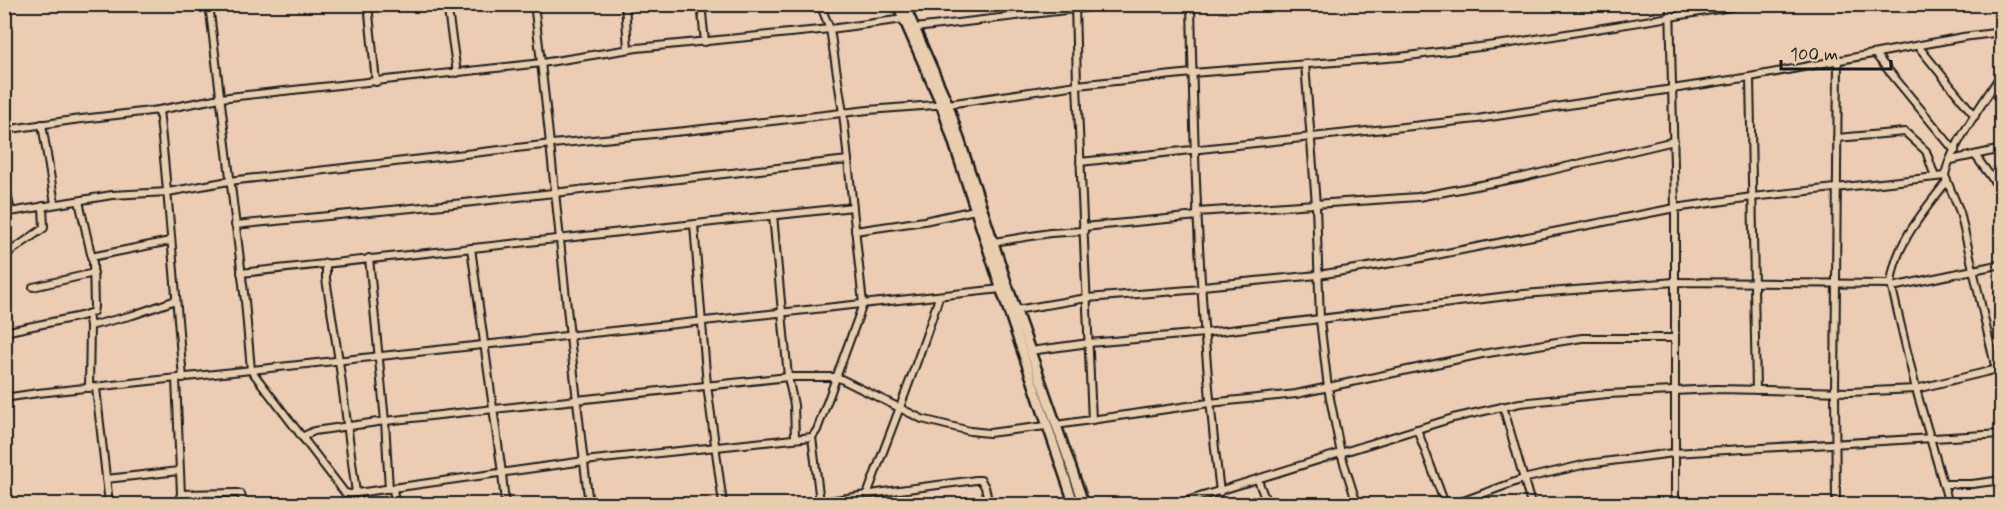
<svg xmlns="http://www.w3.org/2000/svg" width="2006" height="509" viewBox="0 0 2006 509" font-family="Mynerve,sans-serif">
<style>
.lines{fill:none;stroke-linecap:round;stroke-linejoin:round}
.street-casing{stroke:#1c1c1c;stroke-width:10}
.secondary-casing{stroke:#1c1c1c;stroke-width:13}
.street{stroke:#e8cdaf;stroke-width:6}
.secondary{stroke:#e8cdaf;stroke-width:8}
</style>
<rect width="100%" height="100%" fill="#ecccb3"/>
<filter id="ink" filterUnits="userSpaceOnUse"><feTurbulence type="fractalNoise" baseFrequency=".0167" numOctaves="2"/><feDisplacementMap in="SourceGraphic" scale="12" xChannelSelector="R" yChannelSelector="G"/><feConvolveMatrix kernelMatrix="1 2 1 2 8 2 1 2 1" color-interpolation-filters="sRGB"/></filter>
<g filter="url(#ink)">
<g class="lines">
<g class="street-casing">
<g id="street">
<polyline points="209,4 245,301 251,370 345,493 350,494 584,461 812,437"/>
<polyline points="368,4 376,82"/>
<polyline points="447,4 457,73"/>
<path d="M534 4C555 171 568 338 589 504"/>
<polyline points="625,4 628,49"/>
<polyline points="701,4 705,42"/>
<polyline points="820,4 830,29 843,113 863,304 817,430 812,437 820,502"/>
<polyline points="1075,4 1077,85 1092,420"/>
<path d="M1191 4C1194 167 1200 330 1220 492"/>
<polyline points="1670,4 1675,208 1675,504"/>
<polyline points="915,28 1117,4"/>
<polyline points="1918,46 1975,116"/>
<polyline points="1875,54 1955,151"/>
<polyline points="1305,64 1316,205 1320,320 1328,388 1341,454 1357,504"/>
<polyline points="1750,77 1756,390"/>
<path d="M159 110C169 199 175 289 183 378"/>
<polyline points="42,124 55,204"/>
<polyline points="4,130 73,120 159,110 220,98 542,63 637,48 830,29 904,19"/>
<polyline points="1837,138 1905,132 1926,151 1935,177"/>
<polyline points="1975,155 2002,192"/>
<polyline points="1951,160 2002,149"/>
<polyline points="1080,162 1477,119 1750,77 1963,37 2002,32"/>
<polyline points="4,179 11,212"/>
<path d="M1947 181C1923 213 1895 243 1891 284L1916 389 1949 504"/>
<polyline points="1197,212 1418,197 1523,177 1674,141"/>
<polyline points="4,213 112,195 168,192 229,181 552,144 685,131 868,110 948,104 1077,85 1192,73 1400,57 1511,43 1749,4"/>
<polyline points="773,215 788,377 794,405 795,437"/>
<polyline points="235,225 464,203 848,160"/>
<polyline points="694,225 707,385 723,504"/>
<polyline points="1083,227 1198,216"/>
<polyline points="855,231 924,221 975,210"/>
<polyline points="994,242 1050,233 1084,231"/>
<polyline points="471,248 502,473 505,504"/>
<polyline points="4,256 44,228 43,206"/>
<polyline points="91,257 170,241"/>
<polyline points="369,258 385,421 389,489"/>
<polyline points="326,263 326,279 339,361 356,493"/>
<polyline points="241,273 853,207"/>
<polyline points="1202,286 1318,275 1411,260 1675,208 1752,197 1945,176"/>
<polyline points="33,287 94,273"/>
<polyline points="1892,287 2002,264"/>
<polyline points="1016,310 1087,298 1202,289"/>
<polyline points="88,314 90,326 89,388"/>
<polyline points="90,326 133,315 176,300"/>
<polyline points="4,332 81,316 93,312 94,307 93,263 79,201"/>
<polyline points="1030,351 1089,343 1205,333 1524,294 1675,282 1891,284"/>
<path d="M1996 370 1960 212 1945 176C1948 151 1987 97 2002 73"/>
<polyline points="176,379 181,494 236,493 241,494 244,504"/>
<polyline points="96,388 109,504"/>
<polyline points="4,398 38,393 1001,289"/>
<polyline points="1503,406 1531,504"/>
<polyline points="1056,425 1209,403 1296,394 1482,354 1582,338 1675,338"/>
<polyline points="1417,429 1445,504"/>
<polyline points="302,437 314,431 385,421 788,377 837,377 922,419 970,431 989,433 1046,426"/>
<polyline points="106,479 179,471"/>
<polyline points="1258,480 1267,504"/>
<polyline points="1943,484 1972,484 2002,480"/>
<polyline points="393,488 395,504"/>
<path d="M867 495C891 429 918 364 939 297"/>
<polyline points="177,504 181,494"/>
<polyline points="811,504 884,492 976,480 981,480 985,487 989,504"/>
<polyline points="1177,504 1453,418 1520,403 1607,394 1717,389 1849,392 1916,389 2002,368"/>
<polyline points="1455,504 1523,479 1587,464 1674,453 2002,434"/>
<polyline points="1836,504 1835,392 1838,60"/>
</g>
</g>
<g class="secondary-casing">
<g id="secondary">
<polyline points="897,4 941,104 1001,289 1074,504"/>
<polyline points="904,4 948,104 1008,287 1084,504"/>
</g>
</g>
<use href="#street" class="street"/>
<use href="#secondary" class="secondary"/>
</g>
</g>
<rect width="2006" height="509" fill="none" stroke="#e8cdaf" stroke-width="24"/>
<rect x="12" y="12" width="1982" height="485" fill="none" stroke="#1c1c1c" stroke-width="2" filter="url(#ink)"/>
<path d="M1781 60v9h110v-9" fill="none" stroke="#1c1c1c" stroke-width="3"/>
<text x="1790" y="60" font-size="18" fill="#1c1c1c" stroke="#e8cdaf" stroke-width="4.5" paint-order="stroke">100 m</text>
</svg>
